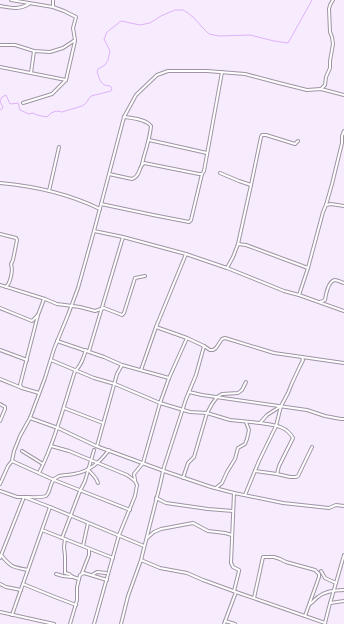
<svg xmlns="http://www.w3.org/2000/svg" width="344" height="624" viewBox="0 0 344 624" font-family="'Archivo Narrow',sans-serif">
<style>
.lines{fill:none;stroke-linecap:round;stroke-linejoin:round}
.stream{stroke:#deb1f8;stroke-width:1}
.minor-casing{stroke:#9e94a4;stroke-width:4}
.minor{stroke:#fff;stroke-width:2}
</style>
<rect width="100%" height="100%" fill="#f7ecfe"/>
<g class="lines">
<path class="stream" d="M0 110 3 108 0 101 2 97 6 95 10 104 18 103 20 110 29 114 33 113 37 115 47 117 51 113 56 111 62 112 82 106 85 104 91 96 111 91 112 88 110 86C101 86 100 80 97 72L98 69 105 65 108 60 110 51 104 39 107 32 121 21 140 25 150 23 161 16 175 10H183L188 13 194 18 203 28 209 34 219 36 250 35 274 41 288 43 312 0"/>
<g class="minor-casing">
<g id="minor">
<polyline points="11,0 53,7"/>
<path d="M0 6C12 8 18 10 29 4"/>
<polyline points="0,45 15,45 34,51 50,52 63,48 75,40 73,28 76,17 64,11 53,7 53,0"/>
<polyline points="0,67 66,80"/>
<polyline points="31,73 34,51"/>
<polyline points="321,89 325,85 326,77 330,68 330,61 333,44 332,37 330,32 329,9 330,5 333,0"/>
<polyline points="23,103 52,94 66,80 75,41"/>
<path d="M124 117C132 118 146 119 151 126 150 139 145 151 142 164"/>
<polyline points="149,140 207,153"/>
<polyline points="220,173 239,181 251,185"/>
<path d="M109 174 132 179C141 176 138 167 144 163L199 174H202L204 171 222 72"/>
<path d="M0 183C34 186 69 194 100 209"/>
<polyline points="49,191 59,147"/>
<polyline points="101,204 153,215 189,222 191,220 202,174"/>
<polyline points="326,205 332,184 342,143 342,136 344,131"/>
<polyline points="94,231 123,237 186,254 227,268 284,291 299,295 308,268 323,212 326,205 331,204 344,206"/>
<path d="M0 234 16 238 17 240 13 260 11 264C13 270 11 282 6 287"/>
<polyline points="238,244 246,245 308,268"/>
<polyline points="227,268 233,257 238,244 251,185 261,137 262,135 266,135 295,144 298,141"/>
<polyline points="0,285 45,299 57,304 80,307 95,311 104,308 122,315 124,313 135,278 145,276"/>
<polyline points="299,295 344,311"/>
<path d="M320 302 325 300C326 294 328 281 335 280 337 280 341 282 344 283"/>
<polyline points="0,308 32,321 38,315"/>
<polyline points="156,327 187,338 204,346 210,350 213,350 216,348 222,339 225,338 274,353 344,363"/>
<polyline points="57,341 104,357 122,365 169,378"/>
<polyline points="0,350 27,360"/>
<polyline points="89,351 123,237"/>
<polyline points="51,360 94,378 115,384 160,403 190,412 207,413 230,420 260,423 267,415 281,406"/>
<polyline points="141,370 156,327 186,254"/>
<polyline points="0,379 22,388 39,393"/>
<polyline points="22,388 20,385 38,315 44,299"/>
<polyline points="189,392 202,395 307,410 325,416 341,419 344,419"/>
<polyline points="0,404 5,407 5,409 0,421"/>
<polyline points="64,408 103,423"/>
<polyline points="30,418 58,428 96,446 164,471 211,487 234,493 283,503 329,508 336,505 344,506"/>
<path d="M260 423C272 425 286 425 293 438L279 466 277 474"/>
<polyline points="51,446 69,451 127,475 135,481 137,485 135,496 119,535 94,624"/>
<polyline points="97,446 117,374 122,365"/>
<polyline points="22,451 43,464"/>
<polyline points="12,461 54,480 130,510"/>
<path d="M88 469C92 475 96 476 98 483"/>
<polyline points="255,471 277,474 290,477 296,477 298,476 312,447"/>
<path d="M39 473C55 441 64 405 75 371 82 365 83 358 86 350"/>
<polyline points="183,478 188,463 194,457 207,413 212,404 217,397 222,394 238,393 242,390 246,382"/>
<polyline points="135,480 134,474 143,463 160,403 169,378 187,338"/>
<polyline points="0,484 8,466 12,461 14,451 20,436 30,418 45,378 54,349 68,315 78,288 94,231 124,117 136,95 157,75 168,71 207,71 245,74 279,83 307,90 321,89 344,95"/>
<polyline points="216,488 222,483 227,472 235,459 238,448 245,444 247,439 249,430 246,422"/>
<polyline points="0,491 17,497 24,497 50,507 144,546"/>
<polyline points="234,493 231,563 233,567 239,570 239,571 234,591"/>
<polyline points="245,495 259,461 276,426 281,406 288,393 292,383 300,366 303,360 302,357"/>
<polyline points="156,498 166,503 208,509 233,511"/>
<polyline points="42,530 113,558"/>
<polyline points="62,538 80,491 85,481 94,450"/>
<polyline points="147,538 154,532 161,529 193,523 208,531 225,533 232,535"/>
<polyline points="65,539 64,547 65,556 65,573 69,574 73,577 79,579"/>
<polyline points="83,546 88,523"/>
<path d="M1 555C11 567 12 567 28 570"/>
<path d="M0 558 24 497C29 497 42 498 46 496 52 491 48 481 59 476 63 475 69 475 74 474 90 471 99 463 109 450"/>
<polyline points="141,560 160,568 187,573 203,580 236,592 325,623"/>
<polyline points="321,571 325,578 336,583"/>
<polyline points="82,573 89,555 89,550"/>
<polyline points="56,574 63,576 72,577"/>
<polyline points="92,575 97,572 106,573"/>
<polyline points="0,584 6,587 21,590"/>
<polyline points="23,584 55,597 76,605"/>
<polyline points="254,598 263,557 274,557 280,559 286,562 315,570 319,574 319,577 305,616"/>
<polyline points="330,603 344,601"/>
<path d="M310 604C313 602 315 599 318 597 325 591 335 590 344 590"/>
<polyline points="0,612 54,624"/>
<polyline points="12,615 50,507"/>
<polyline points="225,621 235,624"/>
<polyline points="325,623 329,607 344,555"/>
<polyline points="70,624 77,600 77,587 80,575 84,573 107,580"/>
<polyline points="121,624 128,596 141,560 160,485 164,467 186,399 196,375 204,346"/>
<polyline points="224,624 236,592"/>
</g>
</g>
<use href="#minor" class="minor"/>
</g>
</svg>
